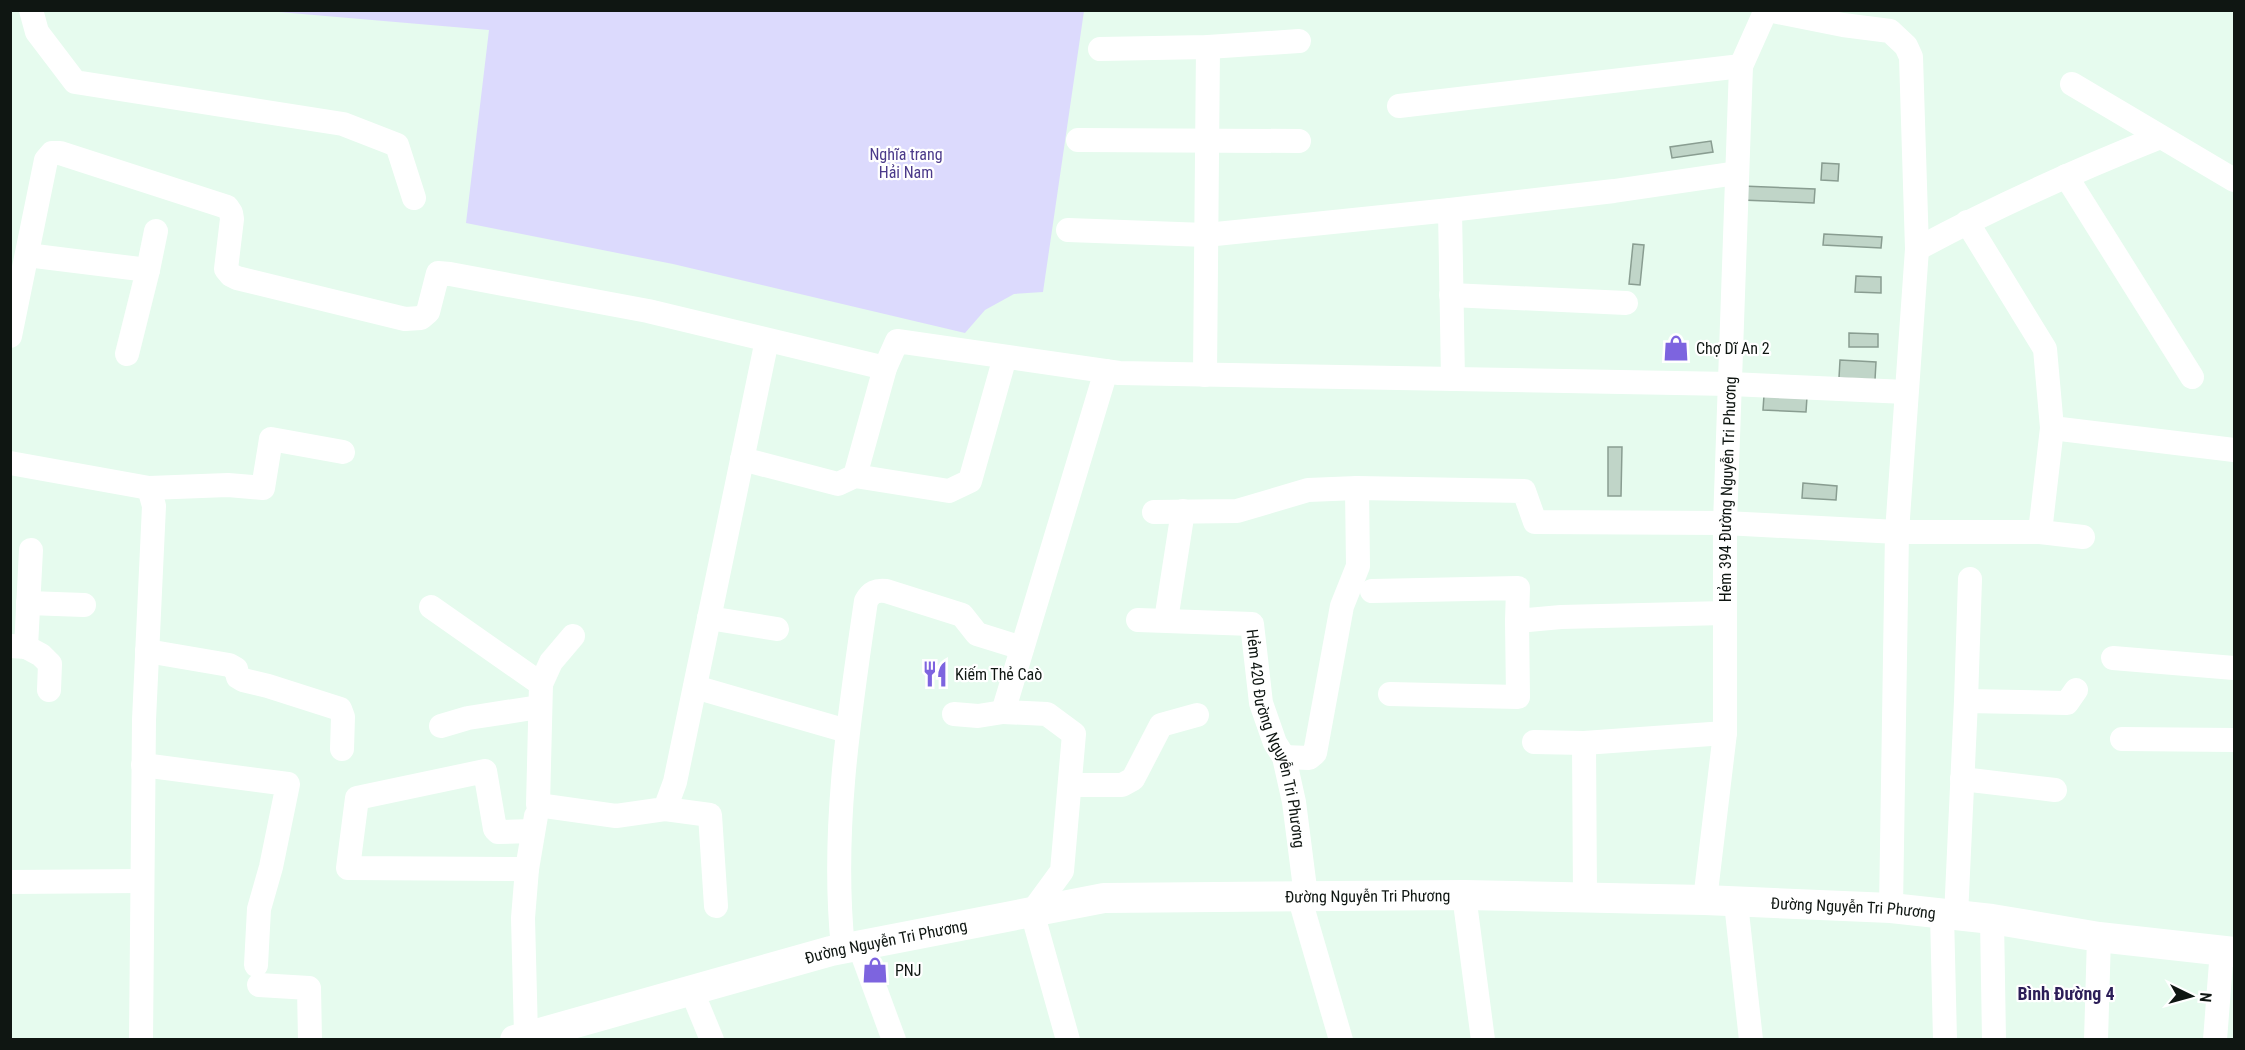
<svg xmlns="http://www.w3.org/2000/svg" width="2245" height="1050" viewBox="0 0 2245 1050" font-family="'Roboto Condensed',sans-serif">
<style>
.green{fill:#dcdafd}
.building{fill:#c0d5c8;stroke:#899d91;stroke-width:1.5}
.lines{fill:none;stroke-linecap:round;stroke-linejoin:round}
.minor{stroke:#fff;stroke-width:24}
.major{stroke:#fff;stroke-width:30}
.labels{text-anchor:middle;dominant-baseline:central;stroke-width:4.5;stroke-linejoin:round;paint-order:stroke}
.park-label{font-size:16px;fill:#4b3a8a;stroke:#fff}
.poi-label{font-size:16px;fill:#0f1612;stroke:#fff;text-anchor:start}
.street-label{font-size:16px;fill:#0f1612;stroke:#fff}
.neighbourhood-label{font-size:18px;font-weight:bold;fill:#2c1e58;stroke:#fff}
</style>
<rect width="100%" height="100%" fill="#e6fbee"/>
<polygon class="green" points="267,11 1084,11 1043,292 1014,294 985,310 965,333 673,264 466,223 489,30"/>
<g class="building">
<polygon points="1711,141 1713,152 1672,158 1670,147"/>
<polygon points="1822,163 1839,164 1838,181 1821,180"/>
<polygon points="1742,186 1815,189 1814,203 1741,200"/>
<polygon points="1824,234 1882,237 1881,248 1823,245"/>
<polygon points="1633,244 1644,245 1640,285 1629,284"/>
<polygon points="1856,276 1881,277 1881,293 1855,292"/>
<polygon points="1849,333 1878,334 1878,347 1849,347"/>
<polygon points="1840,360 1876,362 1875,380 1839,378"/>
<polygon points="1764,395 1807,397 1806,412 1763,410"/>
<polygon points="1608,447 1622,447 1621,496 1608,496"/>
<polygon points="1803,483 1837,486 1836,500 1802,498"/>
</g>
<g class="lines">
<g class="minor">
<polyline points="31,10 37,32 75,82 343,124 397,145 414,198"/>
<polyline points="1768,10 1843,25 1890,31 1906,46 1911,57 1917,249 1897,532 1891,908"/>
<polyline points="1100,49 1208,47 1299,41"/>
<polyline points="2072,84 2234,180"/>
<polyline points="1399,106 1741,66"/>
<polyline points="1078,140 1299,141"/>
<polyline points="2066,176 2192,377"/>
<polyline points="1450,210 1614,191 1737,173"/>
<polyline points="1967,222 2045,349 2052,428 2040,532 2083,537"/>
<polyline points="1068,230 1206,235 1450,210 1453,379"/>
<path d="M1917 249C1995 207 2077 170 2160 137"/>
<polyline points="27,255 148,270 127,354"/>
<polyline points="148,270 156,231"/>
<polyline points="1451,295 1626,303"/>
<polyline points="10,336 46,160 52,153 60,153 227,207 231,213 232,219 226,269 231,275 237,278 405,319 421,318 428,312 438,273 450,274 648,311 885,368"/>
<polyline points="1205,375 1208,47"/>
<polyline points="2052,428 2234,450"/>
<polyline points="742,459 838,484 855,476 949,491 970,481 1005,357"/>
<polyline points="10,463 149,488 154,506 144,720 141,1040"/>
<polyline points="855,476 885,368 897,341 1119,373 1731,384 1906,392"/>
<polyline points="149,488 228,485 263,488 271,439 343,452"/>
<polyline points="1154,512 1237,511 1308,490 1357,488 1524,491 1535,522 1725,523 1897,532 2040,532"/>
<polyline points="1372,591 1518,588 1517,621 1561,617 1725,613"/>
<polyline points="28,603 84,605"/>
<polyline points="431,607 541,684 538,805 616,816 665,809 675,782 767,340"/>
<polyline points="709,618 777,629"/>
<path id="s1" d="M1138 620 1252 624 1261 703 1275 743 1284 757 1294 802 1306 896"/>
<polyline points="1166,620 1183,511"/>
<polyline points="10,646 26,647 31,550"/>
<polyline points="26,647 41,655 50,664 49,690"/>
<polyline points="147,651 229,665 236,669 238,677 243,680 268,686 340,709 343,717 342,749"/>
<polyline points="2113,658 2234,668"/>
<polyline points="541,684 551,662 573,636"/>
<polyline points="695,687 847,731"/>
<polyline points="1390,694 1518,697 1517,621"/>
<polyline points="1966,701 1970,579"/>
<polyline points="954,714 978,716 1003,712"/>
<polyline points="441,726 468,718 539,707"/>
<polyline points="2122,739 2234,740"/>
<polyline points="1534,742 1584,743 1725,733"/>
<polyline points="1584,743 1585,897"/>
<polyline points="1284,757 1309,758 1315,753 1342,606 1358,566 1357,488"/>
<polyline points="143,765 288,784 271,867 259,909 256,965"/>
<polyline points="1962,779 2055,790"/>
<polyline points="1070,785 1122,785 1133,779 1161,725 1197,715"/>
<polyline points="665,809 710,815 716,906"/>
<polyline points="527,869 348,868 357,798 485,771 495,829 498,832 533,831"/>
<polyline points="10,882 141,881"/>
<polyline points="1464,895 1483,1040"/>
<polyline points="1299,896 1341,1040"/>
<path id="s2" d="M1705 900 1725 733V523L1741 66 1766 10"/>
<polyline points="1736,903 1751,1040"/>
<polyline points="1942,914 1945,1040"/>
<polyline points="1956,916 1966,701 2067,703 2076,690"/>
<polyline points="1992,919 1994,1040"/>
<polyline points="859,945 894,1040"/>
<path d="M843 948C831 832 849 716 866 601 871 592 876 590 886 591L962 615 977 634 1022 648"/>
<polyline points="259,985 309,988 310,1040"/>
<polyline points="691,989 712,1040"/>
<polyline points="526,1035 523,918 527,869 536,816"/>
<polyline points="1068,1040 1032,912 1062,871 1074,734 1047,714 1003,712 1106,371"/>
<polyline points="2096,1040 2099,937"/>
<polyline points="2215,1040 2222,950"/>
</g>
<path class="major" id="s3" d="M515 1040 831 951 1104 898 1464 895 1705 900 1891 908 1992 919 2099 937 2234 952"/>
</g>
<defs>
<g id="shop-bare" transform="scale(2.07)"><path d="M-5-2.5h2.3a2.7 3.5 0 0 1 5.4 0H5L5.5 6h-11ZM-1.5-2.5h3a1.5 2.3 0 0 0-3 0Z" fill="#7d64df" stroke="#fff" stroke-width="2.5" paint-order="stroke"/></g>
<g id="restaurant-bare" transform="scale(2.07)"><path d="M-5-6h1v4h1v-4h1v4h1v-4h1v5L-1.5 .5V6h-2V.5L-5-1ZM5-6V6H3V1.5H1.5Q1.5-4 5-6Z" fill="#7d64df" stroke="#fff" stroke-width="2.5" paint-order="stroke"/></g>
</defs>
<g fill-rule="evenodd">
<use href="#shop-bare" x="1676" y="348"/>
<use href="#restaurant-bare" x="935" y="674"/>
<use href="#shop-bare" x="875" y="970"/>
</g>
<g class="labels">
<g class="park-label">
<text x="906" y="154">Nghĩa trang<tspan x="906" dy="18">Hải Nam</tspan></text>
</g>
<g class="poi-label">
<text x="1696" y="348">Chợ Dĩ An 2</text>
<text x="955" y="674">Kiếm Thẻ Caò</text>
<text x="895" y="970">PNJ</text>
</g>
<g class="street-label">
<text stroke="none"><textPath href="#s2" startOffset="412">Hẻm 394 Đường Nguyễn Tri Phương</textPath></text>
<text stroke="none"><textPath href="#s1" startOffset="232">Hẻm 420 Đường Nguyễn Tri Phương</textPath></text>
<text stroke="none"><textPath href="#s3" startOffset="870">Đường Nguyễn Tri Phương</textPath></text>
<text stroke="none"><textPath href="#s3" startOffset="1356">Đường Nguyễn Tri Phương</textPath></text>
<text stroke="none"><textPath href="#s3" startOffset="384">Đường Nguyễn Tri Phương</textPath></text>
</g>
<g class="neighbourhood-label">
<text x="2066" y="993">Bình Đường 4</text>
</g>
</g>
<rect width="2245" height="1050" fill="none" stroke="#0f1612" stroke-width="24"/>
<g transform="translate(2191 996) rotate(95)" stroke="#ffffff" stroke-width="4.5" paint-order="stroke">
<path d="M0-4.5L10 22L0 15L-10 22Z" fill="#0f1612"/>
<text y="-9" font-size="16" font-weight="bold" text-anchor="middle" fill="#0f1612">N</text>
</g>
</svg>
